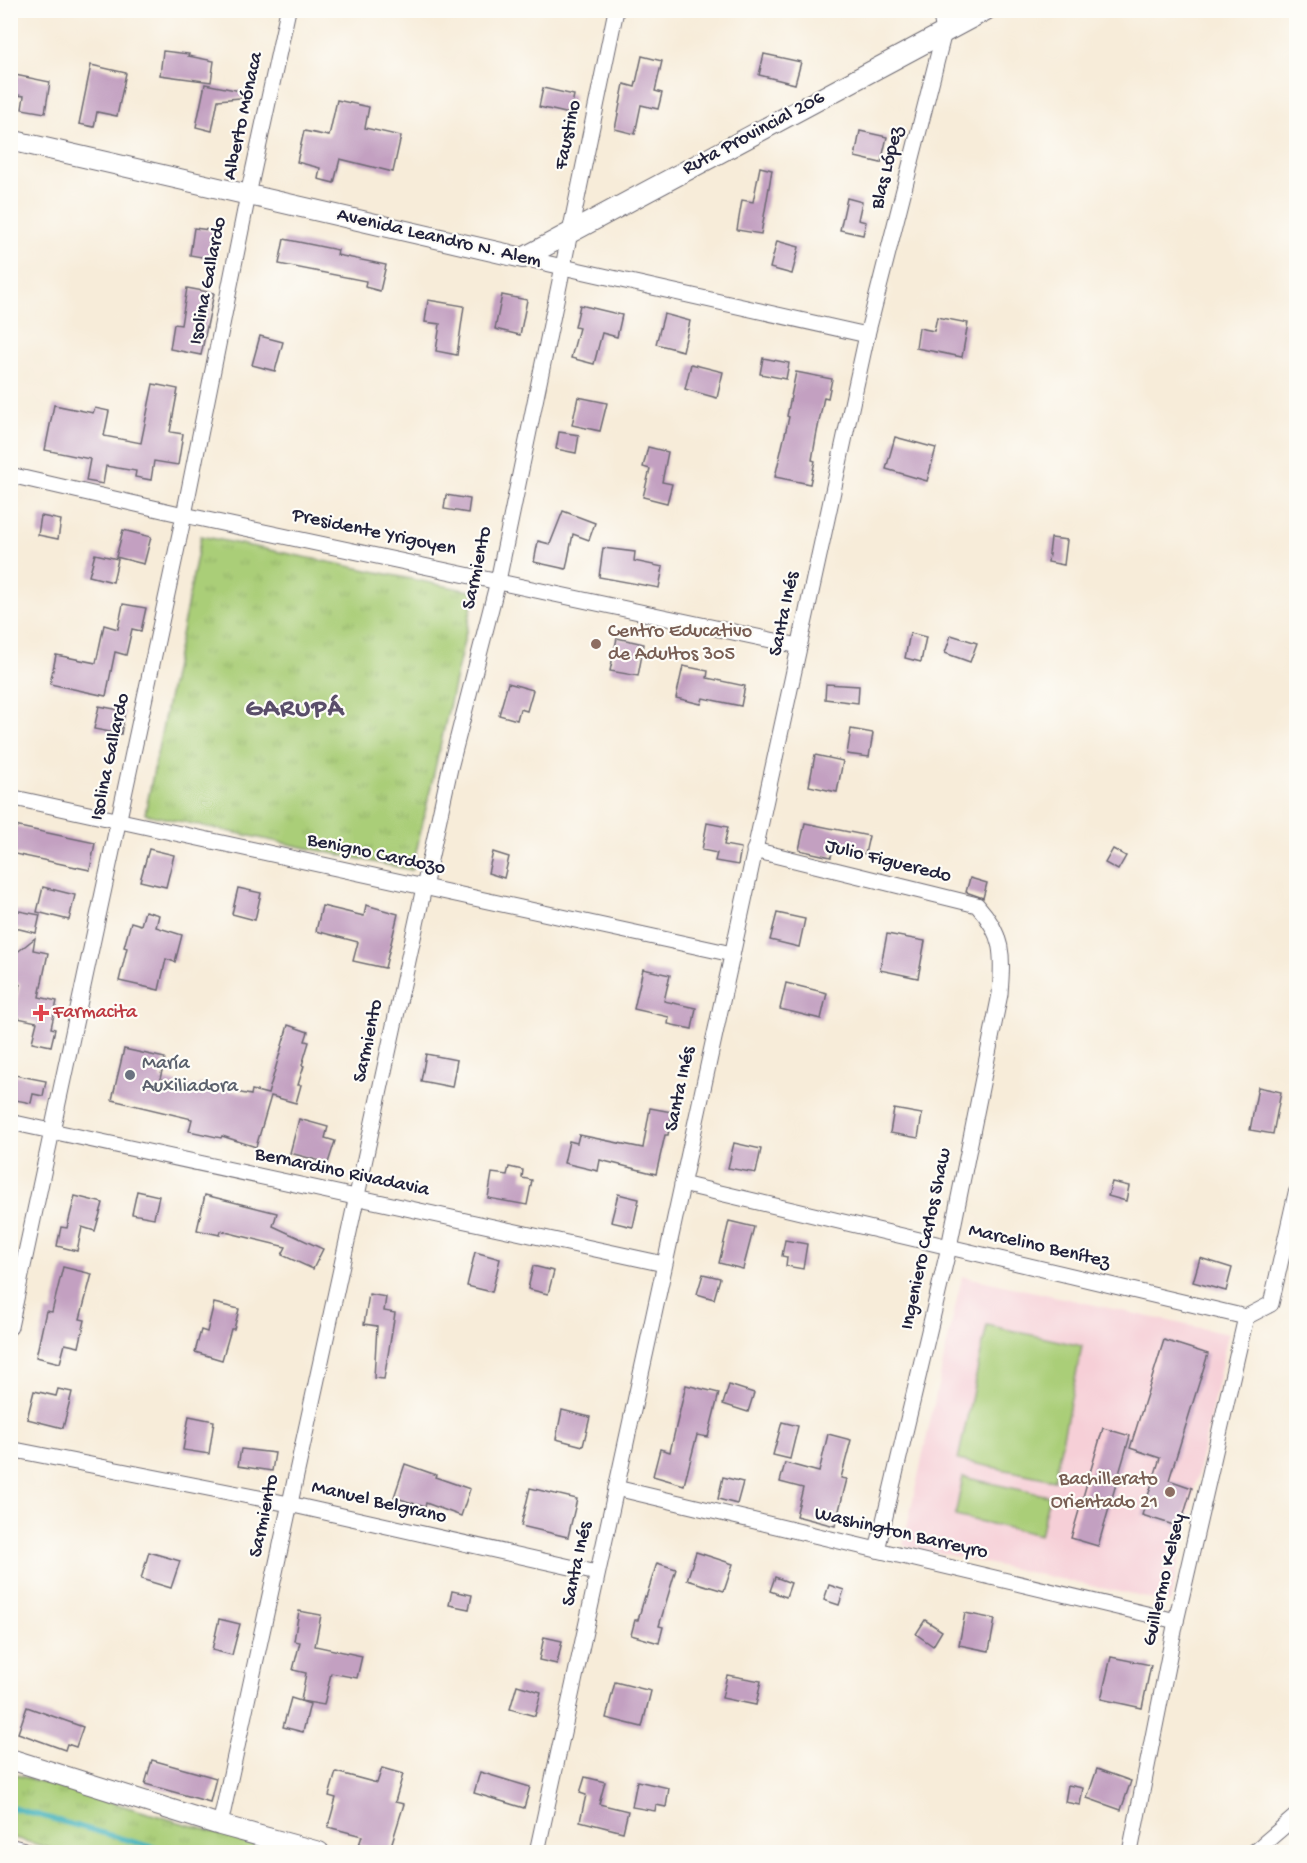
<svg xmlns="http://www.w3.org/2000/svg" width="1307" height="1863" viewBox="0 0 1307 1863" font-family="'Gochi Hand',sans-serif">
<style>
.built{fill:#f6cfd7}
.park{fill:url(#park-tufts);stroke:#66785a;stroke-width:1.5}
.garden{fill:#aace78;stroke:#66785a;stroke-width:1.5}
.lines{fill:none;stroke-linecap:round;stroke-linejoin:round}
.stream{stroke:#43b2bd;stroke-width:5}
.building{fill:#c3a0c1}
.street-casing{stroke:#6d6972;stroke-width:17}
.secondary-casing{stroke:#6d6972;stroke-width:22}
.street{stroke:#fff;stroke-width:15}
.secondary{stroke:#fff;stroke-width:20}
.education-dot{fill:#8d6e63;stroke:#fdfcf7;stroke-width:2}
.health-dot{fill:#e0444e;stroke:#fdfcf7;stroke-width:2}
.worship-dot{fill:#6b7280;stroke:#fdfcf7;stroke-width:2}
.labels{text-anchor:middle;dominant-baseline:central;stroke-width:4.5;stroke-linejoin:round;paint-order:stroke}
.street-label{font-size:20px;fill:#22223b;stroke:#fdfcf7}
.education-label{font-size:20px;fill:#785e54;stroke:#fdfcf7;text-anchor:start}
.health-label{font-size:20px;fill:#be3a42;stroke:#fdfcf7;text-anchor:start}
.worship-label{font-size:20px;fill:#5b616d;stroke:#fdfcf7;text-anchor:start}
.district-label{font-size:26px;font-weight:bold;letter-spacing:1.5px;fill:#5a4e6a;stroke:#fdfcf7}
</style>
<defs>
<pattern id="park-tufts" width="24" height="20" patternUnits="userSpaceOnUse" patternTransform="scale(1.5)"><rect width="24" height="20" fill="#aace78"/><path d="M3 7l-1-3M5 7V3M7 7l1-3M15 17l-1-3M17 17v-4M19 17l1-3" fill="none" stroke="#92b169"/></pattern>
</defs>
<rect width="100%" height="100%" fill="#fdfcf7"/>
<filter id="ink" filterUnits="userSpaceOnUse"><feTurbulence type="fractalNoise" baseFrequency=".0167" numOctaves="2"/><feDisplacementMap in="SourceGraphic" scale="12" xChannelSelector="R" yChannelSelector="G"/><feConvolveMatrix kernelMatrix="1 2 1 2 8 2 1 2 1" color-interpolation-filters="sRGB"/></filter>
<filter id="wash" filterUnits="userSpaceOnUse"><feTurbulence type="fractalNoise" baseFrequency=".008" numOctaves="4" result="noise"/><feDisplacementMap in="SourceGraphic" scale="24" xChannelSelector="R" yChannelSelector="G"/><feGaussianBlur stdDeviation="1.35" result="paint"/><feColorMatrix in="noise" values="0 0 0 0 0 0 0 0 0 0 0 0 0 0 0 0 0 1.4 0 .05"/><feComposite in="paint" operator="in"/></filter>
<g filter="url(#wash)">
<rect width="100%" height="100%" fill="#f7ecd9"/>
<polygon class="built" points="962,1276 1228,1334 1170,1603 903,1545"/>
<g class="park">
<polygon points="201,536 475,592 412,870 145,814"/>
<polygon points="10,1773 282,1852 63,1852 11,1837"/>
</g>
<g class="garden">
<polygon points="987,1325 1082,1346 1054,1480 958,1460"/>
<polygon points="963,1477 1049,1496 1040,1535 955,1516"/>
</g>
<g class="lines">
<polyline class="stream" points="10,1807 170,1852"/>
</g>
<g id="blocks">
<g class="building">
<polygon points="163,51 189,54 188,56 214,61 211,82 160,75"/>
<polygon points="764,54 801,62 795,84 759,75"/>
<polygon points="642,56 662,61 655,91 662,93 658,109 641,105 635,134 615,129 624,84 635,87"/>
<polygon points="91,65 126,73 117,116 97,112 94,127 79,124"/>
<polygon points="10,74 50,82 45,113 22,109 24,96 10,94"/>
<polygon points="205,84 251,93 251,97 218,100 212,131 196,127"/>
<polygon points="543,88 574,95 570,114 539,107"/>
<polygon points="337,100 369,107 365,128 401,136 393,172 340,159 334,183 318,179 320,168 297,162 304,131 329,136"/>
<polygon points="860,131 887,137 881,163 855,157"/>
<polygon points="760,167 772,170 761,234 737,230 742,200 753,202"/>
<polygon points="847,198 862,202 858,220 866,222 863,235 840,230"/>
<polygon points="194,228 217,231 213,259 190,255"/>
<polygon points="284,239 338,250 337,255 386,265 380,291 365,287 366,281 279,264"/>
<polygon points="777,241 799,247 792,274 770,268"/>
<polygon points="187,288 214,293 201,355 170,349 174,324 181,325"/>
<polygon points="502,295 527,300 520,335 495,329"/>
<polygon points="428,300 464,306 457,355 436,351 440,324 425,322"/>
<polygon points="580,305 622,315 617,337 602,333 594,364 571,358 579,328 575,327"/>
<polygon points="664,314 690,321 683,351 656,344"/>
<polygon points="937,317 968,323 962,357 916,348 919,328 934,331"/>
<polygon points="260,336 283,342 275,371 252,365"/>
<polygon points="763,358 789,363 786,379 760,374"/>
<polygon points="691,364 723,372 717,398 685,389"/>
<polygon points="796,372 832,379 828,398 824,397 816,437 812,460 815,461 810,484 775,477 789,417 787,416"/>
<polygon points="153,384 178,389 170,432 183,434 178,465 154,461 151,480 135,477 136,471 106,466 103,484 86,481 90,459 45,450 54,405 93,413 95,408 109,411 104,436 141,443"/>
<polygon points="578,397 607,403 600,431 572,425"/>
<polygon points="559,432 579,435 576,453 556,449"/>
<polygon points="895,437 936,448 927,481 886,469"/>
<polygon points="648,447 668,452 662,482 672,484 667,503 643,497 650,469 643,467"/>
<polygon points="446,495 470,499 468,513 444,509"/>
<polygon points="563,511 595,523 589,540 573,534 566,569 534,562 538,541 550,544"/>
<polygon points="41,516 61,520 58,539 38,535"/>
<polygon points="123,530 151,537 144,564 116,557"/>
<polygon points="1051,538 1067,540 1064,565 1048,562"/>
<polygon points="603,548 635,552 634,561 663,567 659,588 599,577"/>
<polygon points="95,554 118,559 113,582 89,576"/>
<polygon points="123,604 146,608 141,631 132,629 126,655 115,652 106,696 50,684 56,655 96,663 104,625 118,629"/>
<polygon points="910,633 926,637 921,662 905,658"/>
<polygon points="951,635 977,643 970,662 945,653"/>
<polygon points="617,638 644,644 638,676 610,671"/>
<polygon points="683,666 708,671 707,678 745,686 741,706 703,698 701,704 676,698"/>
<polygon points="508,683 533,690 527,711 520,709 517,720 499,715"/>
<polygon points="826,684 859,686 858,703 825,699"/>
<polygon points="99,706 125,711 121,734 94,729"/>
<polygon points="851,729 873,733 869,757 847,754"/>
<polygon points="815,755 843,761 837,792 809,786"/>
<polygon points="707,823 728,827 724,845 741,848 738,865 715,861 717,853 702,850"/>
<polygon points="805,823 869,836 865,854 833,848 831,857 799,850"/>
<polygon points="10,825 95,843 90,870 10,853"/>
<polygon points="149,849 174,855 166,887 140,881"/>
<polygon points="1113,849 1126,856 1118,870 1105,863"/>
<polygon points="493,852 509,857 504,878 488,873"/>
<polygon points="970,878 987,883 983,898 966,892"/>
<polygon points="43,887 75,895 69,920 37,912"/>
<polygon points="238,888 261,893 255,920 232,914"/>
<polygon points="366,905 398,914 385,968 353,961 358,942 316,931 322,906 364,916"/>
<polygon points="14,910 40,915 36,933 11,927"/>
<polygon points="145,911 159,915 156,927 182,935 175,962 166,959 159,990 119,981 127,948 124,947 131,922 141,925"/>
<polygon points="777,913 805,919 799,947 770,940"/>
<polygon points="887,934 925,941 918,978 880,970"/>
<polygon points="35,938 33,950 48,953 39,997 57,1001 51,1028 55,1029 51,1046 32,1042 37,1022 13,1017 20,984 10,981 10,958"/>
<polygon points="643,969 670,975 664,1001 696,1008 692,1029 668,1024 669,1017 634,1009"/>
<polygon points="786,983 827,993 821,1019 780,1009"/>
<polygon points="288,1025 308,1032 305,1041 309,1042 302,1065 304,1066 298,1085 301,1085 296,1103 271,1096 256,1147 222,1136 221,1138 189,1131 192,1119 112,1100 124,1049 165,1058 160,1079 198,1087 199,1084 251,1095 252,1090 268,1094"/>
<polygon points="426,1054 457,1060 452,1087 421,1081"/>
<polygon points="10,1074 46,1081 43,1096 33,1094 31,1103 10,1099"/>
<polygon points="1258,1087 1281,1092 1273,1134 1250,1130"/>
<polygon points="650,1108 672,1112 668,1135 665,1135 656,1174 600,1160 598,1171 564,1163 569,1141 577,1143 579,1135 643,1148"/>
<polygon points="894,1109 922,1114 918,1138 890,1133"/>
<polygon points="299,1119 328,1127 325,1138 335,1141 328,1163 290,1153"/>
<polygon points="734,1143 761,1149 756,1173 728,1168"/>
<polygon points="509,1167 523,1170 522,1178 532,1180 527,1205 488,1198 492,1173 507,1175"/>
<polygon points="1112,1182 1129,1186 1126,1201 1108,1196"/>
<polygon points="137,1191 159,1196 154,1218 132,1214"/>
<polygon points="618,1194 639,1199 633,1227 611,1222"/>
<polygon points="205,1195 277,1213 273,1226 323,1249 313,1269 282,1255 286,1247 221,1231 220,1235 197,1230"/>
<polygon points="75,1196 103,1203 95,1231 82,1227 77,1251 57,1246 61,1227 67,1228"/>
<polygon points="729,1221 754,1227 743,1269 719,1263"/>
<polygon points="785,1240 807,1244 803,1269 786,1266 787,1257 782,1256"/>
<polygon points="475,1252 500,1259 492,1292 467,1286"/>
<polygon points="1200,1258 1232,1268 1226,1291 1193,1282"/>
<polygon points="533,1266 554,1271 548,1294 528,1289"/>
<polygon points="63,1267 92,1274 80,1319 85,1320 79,1347 65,1344 60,1363 36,1357 46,1311 52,1312"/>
<polygon points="703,1274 720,1278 714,1299 697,1294"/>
<polygon points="369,1294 386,1297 384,1311 395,1313 384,1379 374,1378 377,1326 364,1324"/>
<polygon points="214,1303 239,1309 234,1329 231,1329 222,1360 195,1352 201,1330 207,1332"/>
<polygon points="1164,1340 1208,1354 1169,1480 1192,1488 1180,1527 1142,1515 1160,1458 1130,1448"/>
<polygon points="686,1385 719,1393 708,1437 697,1435 684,1485 653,1476 660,1449 670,1452"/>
<polygon points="729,1385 754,1393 748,1412 723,1404"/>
<polygon points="58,1389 72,1392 63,1428 27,1419 34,1391 56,1396"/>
<polygon points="562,1410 590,1417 583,1446 556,1439"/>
<polygon points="189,1416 214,1421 209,1454 183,1450"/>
<polygon points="782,1422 798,1426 790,1459 773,1455"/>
<polygon points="1103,1428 1130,1436 1098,1546 1071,1538"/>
<polygon points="828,1434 851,1440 841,1478 847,1479 835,1526 796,1516 803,1488 780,1482 785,1463 819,1472"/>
<polygon points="241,1449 275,1453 272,1471 238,1466"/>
<polygon points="405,1464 436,1475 435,1477 470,1489 461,1516 426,1503 425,1507 394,1497"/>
<polygon points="723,1477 743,1482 737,1504 718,1499"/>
<polygon points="530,1488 577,1499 568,1537 521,1526"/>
<polygon points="149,1552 180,1561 171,1588 141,1579"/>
<polygon points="696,1552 733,1564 724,1591 687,1580"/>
<polygon points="657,1563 676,1569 659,1626 663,1627 659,1643 631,1635 635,1620 638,1620 645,1596 646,1597"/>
<polygon points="775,1577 791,1583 786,1597 770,1591"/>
<polygon points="829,1585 844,1590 839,1605 824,1600"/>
<polygon points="452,1591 472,1595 469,1609 449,1605"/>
<polygon points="299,1611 321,1615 315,1646 362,1656 357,1678 331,1673 324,1705 301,1701 306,1673 293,1670 300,1642 294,1641"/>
<polygon points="965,1613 995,1619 989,1651 959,1645"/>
<polygon points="219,1619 240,1624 232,1655 212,1650"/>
<polygon points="925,1620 942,1631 933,1646 916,1634"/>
<polygon points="544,1637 562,1641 557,1664 539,1660"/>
<polygon points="1111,1657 1151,1665 1142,1708 1101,1699"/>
<polygon points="727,1675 761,1681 756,1705 722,1698"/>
<polygon points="615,1682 651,1691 642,1727 606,1718"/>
<polygon points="517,1685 541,1692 535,1716 510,1709"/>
<polygon points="291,1698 310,1704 303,1732 283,1727"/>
<polygon points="27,1707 83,1727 76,1747 67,1744 65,1750 18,1733"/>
<polygon points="152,1760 216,1778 210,1802 145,1784"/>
<polygon points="382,1768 403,1774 395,1802 404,1804 389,1852 359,1845 362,1836 328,1827 336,1798 329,1796 336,1772 377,1783"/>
<polygon points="1097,1769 1131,1781 1121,1810 1087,1798"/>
<polygon points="480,1772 530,1787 524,1808 474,1793"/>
<polygon points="585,1777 605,1782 599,1804 628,1811 623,1832 580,1821 586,1795 580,1793"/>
<polygon points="637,1781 669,1788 666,1807 656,1805 655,1811 632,1807"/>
<polygon points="1068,1785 1083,1788 1080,1805 1065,1802"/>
</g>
</g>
</g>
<g filter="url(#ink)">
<use href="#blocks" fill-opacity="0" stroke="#6d6972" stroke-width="1.5"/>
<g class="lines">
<g class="street-casing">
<g id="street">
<polyline points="523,258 867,335"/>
<polyline points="10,475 184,515 799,646"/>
<polyline points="10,797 732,954"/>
<path d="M754 850 977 905C1004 935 1003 955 1000 994L949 1247 877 1550"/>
<polyline points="10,1122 664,1264"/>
<polyline points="682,1184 1246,1317"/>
<polyline points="1246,1317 1271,1304 1296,1193"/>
<polyline points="10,1327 184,515 248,195 288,10"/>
<polyline points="10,1449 289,1504 597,1573"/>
<polyline points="616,1488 1176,1621"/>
<polyline points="220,1825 450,768 498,581 616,10"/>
<polyline points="537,1852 867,335 944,32 940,10"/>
<polyline points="1130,1852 1176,1621 1246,1317"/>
<polyline points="1254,1852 1296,1816"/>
</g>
</g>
<g class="secondary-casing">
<g id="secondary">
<polyline points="10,140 523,258 986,10"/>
<polyline points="10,1759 220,1825 319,1852"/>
<polyline points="10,1849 22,1852"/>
</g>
</g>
<use href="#street" class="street"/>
<use href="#secondary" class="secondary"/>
</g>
</g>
<g class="education-dot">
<circle cx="596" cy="644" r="6"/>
<circle cx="1170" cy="1492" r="6"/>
</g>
<path class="health-dot" d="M38 1004h6v6h6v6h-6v6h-6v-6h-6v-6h6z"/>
<circle class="worship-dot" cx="130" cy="1075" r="6"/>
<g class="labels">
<g class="street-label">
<text transform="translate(244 116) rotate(-78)">Alberto Mónaca</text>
<text transform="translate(754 134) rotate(-28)">Ruta Provincial 206</text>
<text transform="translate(569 135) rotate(-78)">Faustino</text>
<text transform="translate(888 168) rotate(-76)">Blas López</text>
<text transform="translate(439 239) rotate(13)">Avenida Leandro N. Alem</text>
<text transform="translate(209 281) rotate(-79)">Isolina Gallardo</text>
<text transform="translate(374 533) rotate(12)">Presidente Yrigoyen</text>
<text transform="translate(478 568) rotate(-78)">Sarmiento</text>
<text transform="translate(785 614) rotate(-78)">Santa Inés</text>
<text transform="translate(111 757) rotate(-78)">Isolina Gallardo</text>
<text transform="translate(376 855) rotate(12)">Benigno Cardozo</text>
<text transform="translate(888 862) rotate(14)">Julio Figueredo</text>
<text transform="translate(369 1041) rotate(-78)">Sarmiento</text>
<text transform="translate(681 1089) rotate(-78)">Santa Inés</text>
<text transform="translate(342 1173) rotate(12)">Bernardino Rivadavia</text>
<text transform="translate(927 1239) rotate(-78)">Ingeniero Carlos Shaw</text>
<text transform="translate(1039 1247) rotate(13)">Marcelino Benítez</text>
<text transform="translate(379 1503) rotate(13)">Manuel Belgrano</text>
<text transform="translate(265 1516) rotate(-78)">Sarmiento</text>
<text transform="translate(901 1534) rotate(13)">Washington Barreyro</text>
<text transform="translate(578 1564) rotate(-78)">Santa Inés</text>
<text transform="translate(1165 1580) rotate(-77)">Guillermo Kelsey</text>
</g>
<g class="education-label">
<text x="608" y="632">Centro Educativo<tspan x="608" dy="23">de Adultos 305</tspan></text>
<text x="1158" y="1480" text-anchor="end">Bachillerato<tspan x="1158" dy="23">Orientado 21</tspan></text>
</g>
<g class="health-label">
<text x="53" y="1013">Farmacita</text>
</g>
<g class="worship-label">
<text x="142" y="1064">María<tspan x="142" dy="23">Auxiliadora</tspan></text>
</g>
<g class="district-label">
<text x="295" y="710">GARUPÁ</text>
</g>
</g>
<rect width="1307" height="1863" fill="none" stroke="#fdfcf7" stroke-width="36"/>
</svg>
